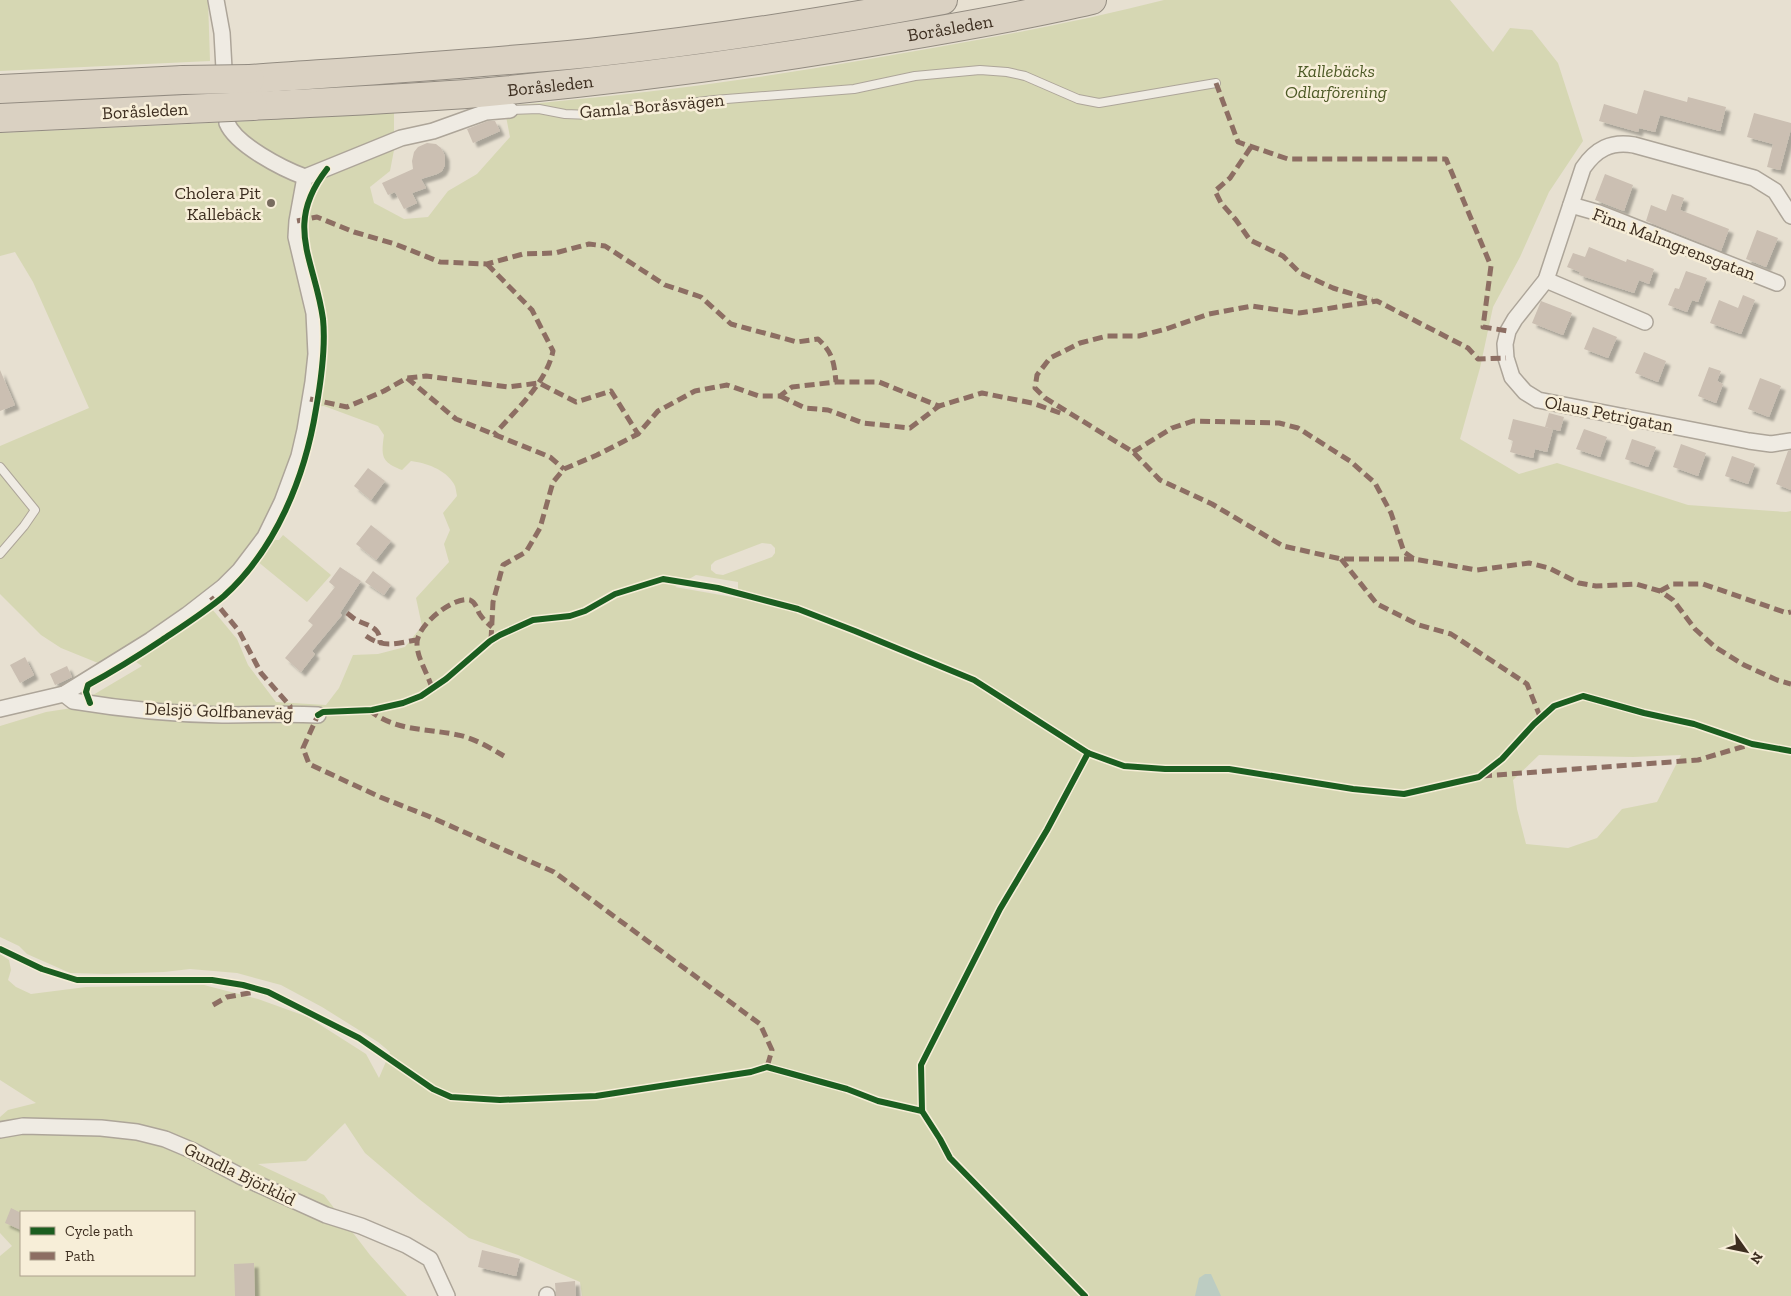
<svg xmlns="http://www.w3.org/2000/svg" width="1791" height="1296" viewBox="0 0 1791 1296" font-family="'Zilla Slab',serif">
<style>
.green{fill:#d6d7b3;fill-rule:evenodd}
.water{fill:#bcccc2}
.building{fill:#cbbfb2;filter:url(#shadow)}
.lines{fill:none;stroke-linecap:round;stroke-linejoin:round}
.service-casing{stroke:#ada599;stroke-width:10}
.minor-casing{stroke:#ada599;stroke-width:18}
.motorway-casing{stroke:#928b80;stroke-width:30}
.service{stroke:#efebe3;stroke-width:8}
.minor{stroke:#efebe3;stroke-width:15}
.motorway{stroke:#dad1c2;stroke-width:28}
.motorway-bridge-casing{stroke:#928b80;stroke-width:30;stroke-linecap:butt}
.motorway-bridge{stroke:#dad1c2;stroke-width:28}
.quiet{stroke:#8d6e63;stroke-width:5;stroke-dasharray:10 5;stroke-linecap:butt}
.cycleway-casing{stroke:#f7eed8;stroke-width:9}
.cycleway{stroke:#1b5e20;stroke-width:6}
.poi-dot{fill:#786c5e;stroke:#f7eed8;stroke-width:2}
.labels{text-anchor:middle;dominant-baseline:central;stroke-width:5;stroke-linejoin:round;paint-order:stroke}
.street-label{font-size:18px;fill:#3d2e20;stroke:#f7eed8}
.park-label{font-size:18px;font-style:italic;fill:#4d5a26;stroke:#f7eed8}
.poi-label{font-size:18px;fill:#3d2e20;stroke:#f7eed8;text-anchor:end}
</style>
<defs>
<filter id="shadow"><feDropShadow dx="4.5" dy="4.5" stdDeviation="1" flood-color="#0004"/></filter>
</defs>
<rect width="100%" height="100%" fill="#e7e0d1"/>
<g class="green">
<polygon points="0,0 208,0 210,61 0,71"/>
<path d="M1164 0H1450L1493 52 1510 28 1532 30 1558 63 1583 141 1549 192 1520 257 1493 307 1480 368 1460 439 1519 474 1557 463 1688 505 1786 512 1791 511V1296H582L580 1282 518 1255 469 1238 419 1199 365 1153 345 1123 306 1161 258 1164 324 1195 370 1255 407 1296H0V1256L12 1246 0 1233V1117L8 1110 36 1103 0 1080V954L9 960 11 970 8 980 16 987 31 994 86 987 204 985 258 999 308 1017 366 1054 379 1078 390 1052 378 1042 322 1007 281 985 237 973 190 969 164 972 107 974 70 973 27 954 19 946 0 937V726L46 712 72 708 94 711 93 695 142 666 121 652 103 665 61 648 41 635 0 594V446L89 408 33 282 15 252 0 256V133L252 121 394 111V150L390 171 370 187 374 203 404 219 428 217 448 191 477 174 510 137 504 106C625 96 745 81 864 60 965 43 1065 25 1164 0ZM324 406 378 426 384 435C381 456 381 462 402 470L411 461C426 463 445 469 454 484 456 487 456 492 457 496L443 513 450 530 444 544 449 562 416 598 422 626 405 647 378 654 353 655 339 688 326 705 276 702 248 665 237 639 202 597 229 573 266 525 297 443 304 407ZM762 543 771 544 775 548V553L772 557 723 575 716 574 711 570V565L715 561ZM696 575 738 582V598L675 587ZM1539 755 1633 757 1681 755 1657 802 1622 809 1597 838 1568 848 1526 844 1517 809 1513 780ZM21 1212H194V1275H21Z"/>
<polygon points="283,535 331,575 307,602 257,561 272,540 279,540"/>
</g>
<polygon class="water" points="1205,1274 1211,1274 1221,1296 1195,1296 1199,1278"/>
<g class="building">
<polygon points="1644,90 1687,102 1688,97 1726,107 1720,131 1660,115 1655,132 1639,128 1638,132 1599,121 1604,104 1637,114"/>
<polygon points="1754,113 1791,123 1791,129 1780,170 1767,167 1773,144 1747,137"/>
<polygon points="488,121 495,121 500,131 473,143 467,129"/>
<polygon points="427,143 436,144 441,148 445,156 445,165 442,171 437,174 421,179 426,188 412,193 417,203 404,209 395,192 388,195 382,183 413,169 412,161 414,152 418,147"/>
<polygon points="1605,174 1633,185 1624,211 1595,200"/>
<polygon points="1672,194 1684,198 1680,210 1729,229 1721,251 1646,221 1651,205 1666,211"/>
<polygon points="1757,230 1778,238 1766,267 1746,259"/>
<polygon points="1589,247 1626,262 1627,259 1654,269 1649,284 1639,280 1634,293 1579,275 1580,272 1567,267 1573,253 1585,257"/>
<polygon points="1686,271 1707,278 1698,302 1692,300 1687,312 1668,305 1675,288 1679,289"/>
<polygon points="1743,295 1755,300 1741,334 1710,323 1719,300 1738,308"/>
<polygon points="1541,301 1572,313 1563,335 1532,323"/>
<polygon points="1593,327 1617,337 1608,358 1584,349"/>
<polygon points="1644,352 1666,361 1658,382 1635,373"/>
<polygon points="1709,367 1721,371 1717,381 1723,384 1716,403 1698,396"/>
<polygon points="0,370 15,405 0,411"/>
<polygon points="1760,378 1781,386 1769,417 1748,409"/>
<polygon points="1549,413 1564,417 1560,431 1545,427"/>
<polygon points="1513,419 1553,429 1547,452 1535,449 1533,458 1510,452 1513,441 1508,439"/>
<polygon points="1584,429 1607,437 1600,457 1576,449"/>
<polygon points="1632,439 1656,447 1648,467 1625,459"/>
<polygon points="1681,444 1706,453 1698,476 1673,467"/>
<polygon points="1791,450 1791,490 1776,484 1788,451"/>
<polygon points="1732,456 1755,464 1748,484 1725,476"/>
<polygon points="368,468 385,481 371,500 354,486"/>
<polygon points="371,525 391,541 376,560 356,544"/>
<polygon points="340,567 361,581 340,613 342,615 312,651 315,654 301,672 285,658 313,625 308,621 335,587 329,582"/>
<polygon points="373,571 391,585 384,595 365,582"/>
<polygon points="25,657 34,675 20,683 10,665"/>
<polygon points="67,666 72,677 55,685 50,674"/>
<polygon points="11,1208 21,1213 21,1230 5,1223"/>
<polygon points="482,1250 520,1259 516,1276 478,1267"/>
<polygon points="254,1263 255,1296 235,1296 234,1264"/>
<polygon points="575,1281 576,1296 556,1296 555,1283"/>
</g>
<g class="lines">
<g class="service-casing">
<g id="service">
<polyline points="510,110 539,109 565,114 591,115 714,100 854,89 915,76 980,70 1007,72 1025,76 1078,99 1099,103 1216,83"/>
<polyline points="0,467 35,510 24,526 0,554"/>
</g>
</g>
<g class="minor-casing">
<g id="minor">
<path d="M216 0 222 33 227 123C236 145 283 169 305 177"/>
<polyline points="305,177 401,138 433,131 486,112 510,110"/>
<polyline points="1571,205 1599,213 1777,283"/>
<path d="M1791 216 1775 191 1754 178 1634 145C1611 141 1596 149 1583 168L1546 280 1515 319 1508 331 1505 344 1506 358 1512 377 1525 392 1538 400 1749 441 1771 444 1791 441"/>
<polyline points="1546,280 1645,322"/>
<path d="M64 694 73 701C122 709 172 714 222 715 254 715 286 713 318 715"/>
<polyline points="0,709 64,694 151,640 187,615 223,587 240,570 265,537 282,502 299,456 305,430 313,382 316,354 314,313 296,237 297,221 305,177"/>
<polyline points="0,1130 23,1126 101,1128 137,1132 165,1139 191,1150 242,1177 326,1215 361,1226 406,1245 430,1259 447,1296"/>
<polyline points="547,1295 547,1296"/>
</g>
</g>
<g class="motorway-casing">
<g id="motorway">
<path d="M250 79C363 71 476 64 589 53 707 40 826 22 943 0"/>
<polyline points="0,89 183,80"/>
<path id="s1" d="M253 106C328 102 403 99 478 93 619 80 760 62 900 37 964 26 1029 15 1092 0"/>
<polyline points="0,118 186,109"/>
</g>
</g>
<use href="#service" class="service"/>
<use href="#minor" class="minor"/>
<use href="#motorway" class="motorway"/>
<g class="motorway-bridge-casing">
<g id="motorway-bridge">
<polyline points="183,80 250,79"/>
<polyline points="186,109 253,106"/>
</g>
</g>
<use href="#motorway-bridge" class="motorway-bridge"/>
<g class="quiet">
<polyline points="1216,83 1238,142 1288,159 1446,159 1491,266 1483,327 1508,331"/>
<polyline points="1251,147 1230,178 1215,191 1221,203 1236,220 1250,240 1283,256 1300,273 1333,288 1372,300"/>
<path d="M297 221 317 217 354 232 395 244 440 262 487 264 523 254 555 253 589 244 605 246 665 285 701 297 731 324 797 342 818 339C833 353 834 362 836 382"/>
<path d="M487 264 532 310 553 351C546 384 516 409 494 435"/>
<polyline points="407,378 456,419 550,457 564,469"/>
<polyline points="780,396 805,408 828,410 863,423 910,428 939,406"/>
<polyline points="310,399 347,407 384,391 407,378 426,376 508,387 539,383 576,402 611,391 638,434"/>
<polyline points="1133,452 1172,428 1193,421 1279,423 1298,428 1350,461 1375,483 1391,513 1404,552 1414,559 1477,570 1529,563 1549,568 1579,583 1596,586 1636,584 1660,591 1673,600 1695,629 1715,647 1744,665 1777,680 1791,684"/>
<polyline points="1341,559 1377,604 1419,625 1451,634 1527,684 1541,719"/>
<polyline points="1414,559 1341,559 1283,546 1212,504 1160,480 1133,452 1045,398 1035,388 1037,375 1050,358 1080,343 1107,336 1139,336 1166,329 1209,314 1252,306 1299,313 1377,301 1468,348 1478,359 1506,358"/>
<polyline points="1660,591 1673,584 1703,584 1787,613 1791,612"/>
<polyline points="211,597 239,631 261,673 290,706 290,713"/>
<path d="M347 613C351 616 354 619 358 621 370 626 381 628 380 644"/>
<path d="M366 636C385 649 396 643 417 640"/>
<polyline points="491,640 493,602 503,565 526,552 540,528 553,482 564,469 597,455 638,434 658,411 695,391 727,385 759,396 780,396 792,387 836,382 879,382 939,406 982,393 1032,403 1063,414"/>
<path d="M432 688C428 674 417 658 417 644 416 626 453 596 470 600 475 602 477 608 479 613 482 618 487 623 492 627"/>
<path d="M369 710C397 732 426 728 458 735 474 738 490 748 504 756"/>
<polyline points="321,713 318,715 303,748 309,764 380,797 428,816 554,872 760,1024 772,1050 767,1067"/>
<polyline points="1482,776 1698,760 1752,744"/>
<polyline points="213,1005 227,997 255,992"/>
</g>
<g class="cycleway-casing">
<g id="cycleway">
<path d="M90 703 86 692 88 685C114 671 138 656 162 640 183 626 205 612 224 596 276 549 305 477 316 409 321 381 326 348 323 319 315 260 283 225 327 169"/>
<polyline points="318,715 323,712 372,710 403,703 421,696 446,679 490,641 500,635 533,620 570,616 585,611 615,594 663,579 718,588 798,609 855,631 974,680 1088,753 1124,766 1165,769 1229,769 1353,789 1404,794 1479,777 1502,759 1534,724 1554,706 1583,696 1644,713 1694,724 1752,744 1791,751"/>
<polyline points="0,949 42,969 77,980 212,980 243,985 268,992 359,1038 433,1089 451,1097 500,1100 596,1096 751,1072 767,1067 847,1089 878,1101 922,1111"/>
<polyline points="1085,1296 950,1158 940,1139 922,1111 921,1065 1000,909 1047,830 1088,753"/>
</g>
</g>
<use href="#cycleway" class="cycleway"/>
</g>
<circle class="poi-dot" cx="271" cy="203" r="5"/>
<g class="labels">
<g class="street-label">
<text stroke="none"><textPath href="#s1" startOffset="702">Boråsleden</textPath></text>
<text stroke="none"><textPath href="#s1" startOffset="298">Boråsleden</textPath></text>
<text transform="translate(652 106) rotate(-5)">Gamla Boråsvägen</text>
<text transform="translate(145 111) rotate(-3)">Boråsleden</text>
<text transform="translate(1674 244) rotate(21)">Finn Malmgrensgatan</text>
<text transform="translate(1609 414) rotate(11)">Olaus Petrigatan</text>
<text transform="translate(219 711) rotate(2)">Delsjö Golfbaneväg</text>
<text transform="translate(240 1174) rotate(26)">Gundla Björklid</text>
</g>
<g class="park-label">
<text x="1336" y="71">Kallebäcks<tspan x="1336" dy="21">Odlarförening</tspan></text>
</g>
<g class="poi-label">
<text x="261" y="193">Cholera Pit<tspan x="261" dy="21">Kallebäck</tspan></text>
</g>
</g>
<rect x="20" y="1211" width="175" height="65" fill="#f7eed8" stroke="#ada18e"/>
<rect x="30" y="1227" width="25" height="8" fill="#1b5e20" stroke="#ada18e"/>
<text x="65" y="1236" font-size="15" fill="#3d2e20">Cycle path</text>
<rect x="30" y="1252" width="25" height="8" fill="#8d6e63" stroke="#ada18e"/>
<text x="65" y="1261" font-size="15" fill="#3d2e20">Path</text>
<g transform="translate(1746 1251) rotate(123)" stroke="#f7eed8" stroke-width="4" paint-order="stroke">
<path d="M0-4L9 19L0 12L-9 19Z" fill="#3d2e20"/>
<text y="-8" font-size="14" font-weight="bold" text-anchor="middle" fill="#3d2e20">N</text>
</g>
</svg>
